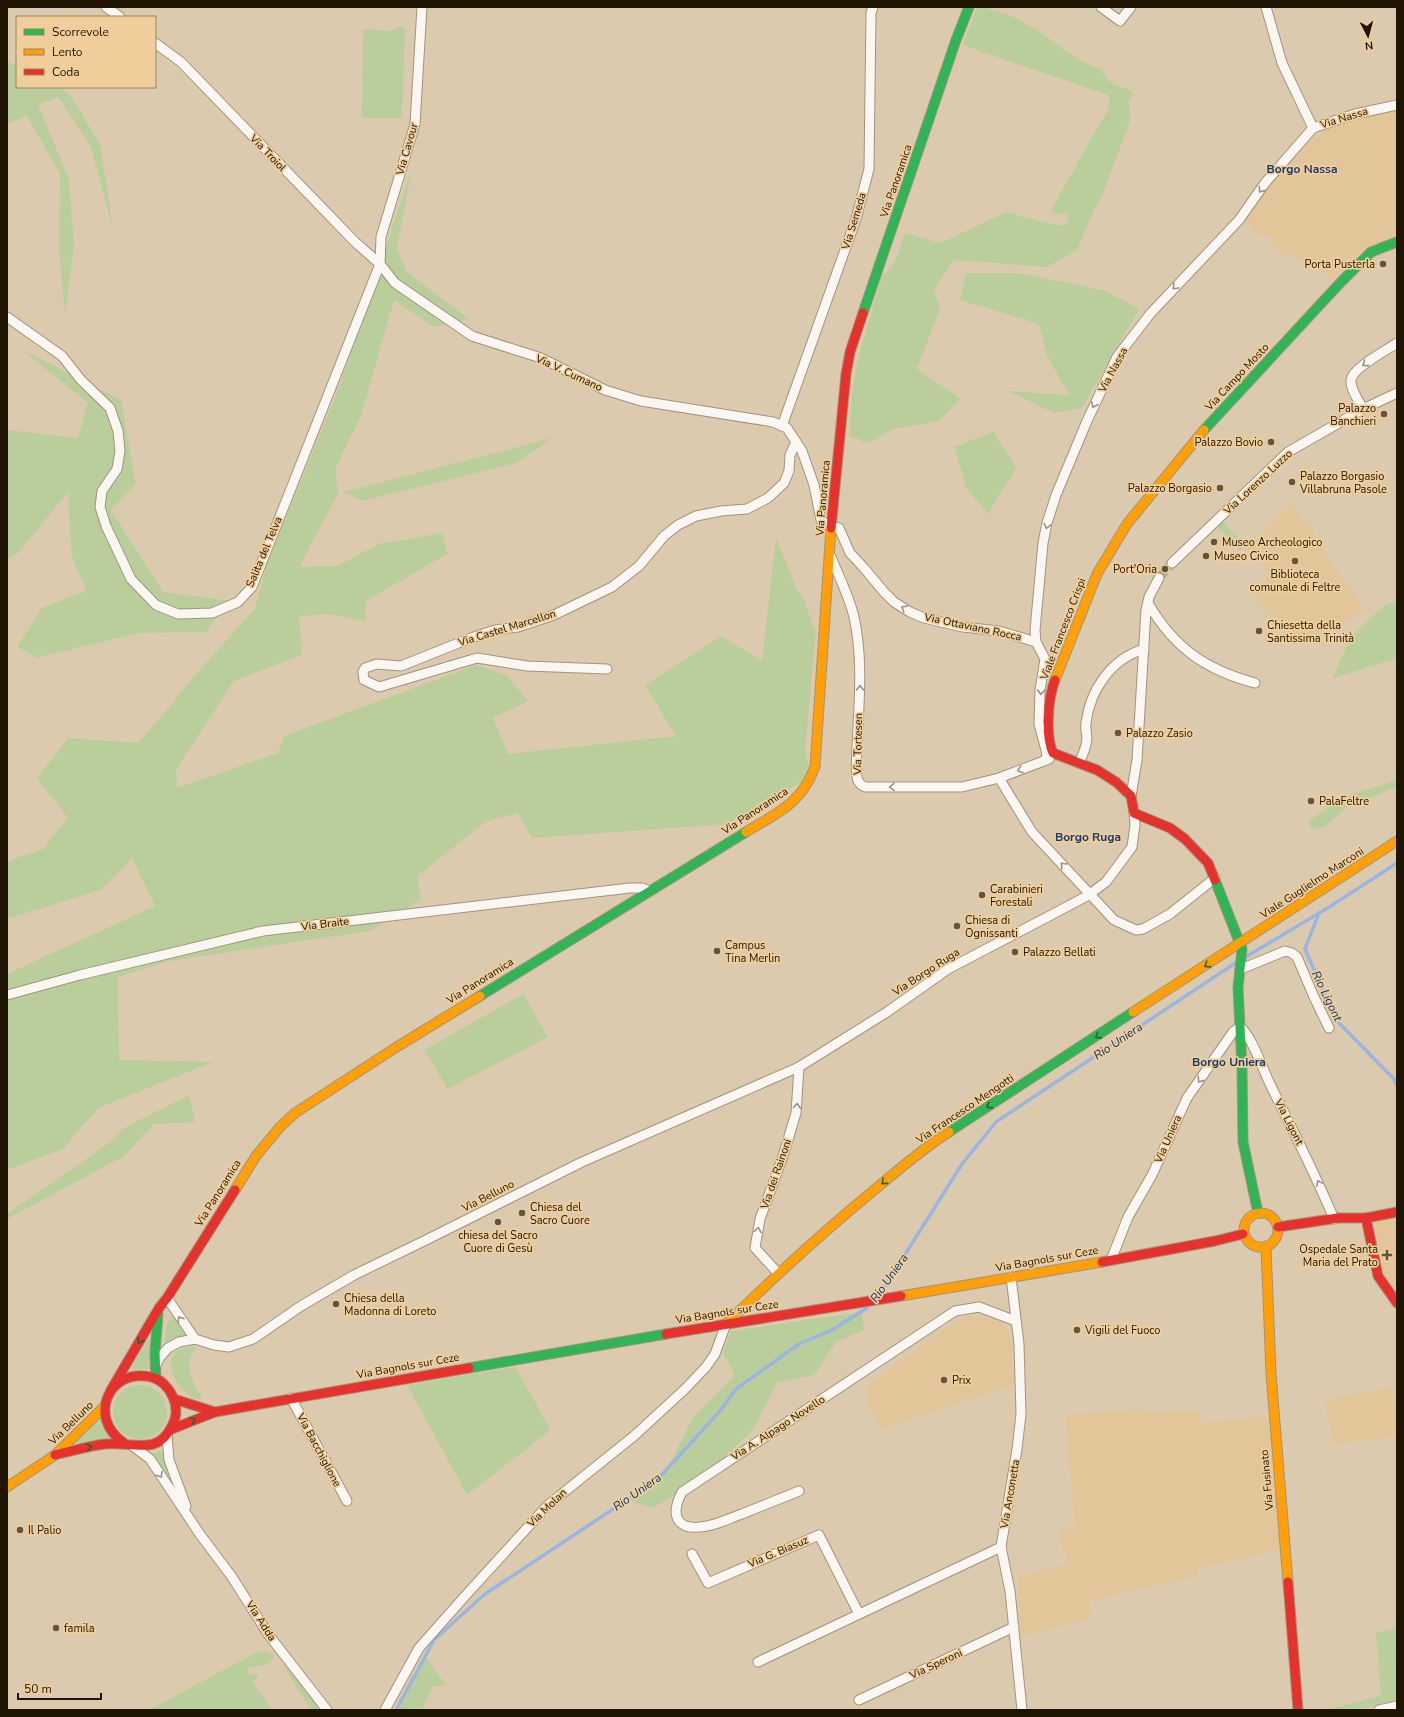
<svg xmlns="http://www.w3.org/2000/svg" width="1404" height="1717" viewBox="0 0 1404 1717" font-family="'Nunito Sans',sans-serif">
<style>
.built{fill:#e2c599}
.green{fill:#bace9c}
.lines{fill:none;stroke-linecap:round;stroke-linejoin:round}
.stream{stroke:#9ab6e0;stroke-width:3.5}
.street-tunnel{stroke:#b6a68c;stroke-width:9;stroke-dasharray:9 4.5;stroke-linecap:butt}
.street-casing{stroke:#a1937c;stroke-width:11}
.fast-casing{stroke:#a1937c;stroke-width:11}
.slow-casing{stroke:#a1937c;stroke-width:11}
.jam-casing{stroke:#a1937c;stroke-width:11}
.street{stroke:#faf7f3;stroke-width:9}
.fast{stroke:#30b455;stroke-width:9}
.slow{stroke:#ff9f0a;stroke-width:9}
.jam{stroke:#e5322d;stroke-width:9}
.oneway{stroke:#989187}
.oneway2{stroke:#28642c}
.poi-dot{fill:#62543e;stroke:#efce9b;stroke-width:1.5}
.labels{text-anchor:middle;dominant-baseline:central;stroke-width:3.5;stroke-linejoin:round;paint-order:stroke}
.street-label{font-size:11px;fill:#201502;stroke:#efce9b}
.poi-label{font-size:11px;fill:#201502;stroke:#efce9b;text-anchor:start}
.neighbourhood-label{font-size:12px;font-weight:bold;fill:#173a6f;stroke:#efce9b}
.water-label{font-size:12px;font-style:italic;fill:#0a3675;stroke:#efce9b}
</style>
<rect width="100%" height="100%" fill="#dccaae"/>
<g class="built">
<polygon points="1397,108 1397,236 1372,244 1353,259 1333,280 1322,271 1315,263 1277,252 1277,248 1268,235 1257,234 1244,219 1249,211 1255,206 1262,194 1285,165 1306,144 1329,129 1346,121"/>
<polygon points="1291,503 1308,527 1312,526 1315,538 1365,610 1328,631 1305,640 1295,637 1253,597 1271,574 1248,547"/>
<polygon points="1397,1213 1397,1293 1385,1277 1380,1263 1374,1235 1375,1226 1378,1221"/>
<polygon points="973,1315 986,1317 998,1321 1008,1330 1013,1354 1014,1387 1007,1387 881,1429 867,1402 866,1387 940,1332 964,1317"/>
<polygon points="1391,1388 1397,1412 1397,1436 1364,1442 1364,1439 1333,1445 1325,1400 1379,1389"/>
<polygon points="1147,1409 1149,1413 1199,1410 1200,1419 1203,1423 1275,1415 1286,1548 1198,1569 1198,1576 1088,1601 1092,1618 1022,1636 1017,1577 1067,1564 1058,1530 1075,1528 1065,1415"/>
</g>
<g class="green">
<path d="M977 7H982L1010 15 1037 30 1080 60 1102 70 1106 77 1113 84 1132 91 1133 95 1129 101 1130 121 1102 196 1092 214 1077 250 1047 267 954 260 934 290 940 308 917 369 960 398 939 421 892 429 875 440 864 443 857 438 849 437 852 392 858 358 882 275C894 273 901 244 905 233L940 243 1007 212 1060 226 1068 222V213L1055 215 1051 210 1106 113 1110 100 1108 95 968 47 963 44Z"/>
<polygon points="403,26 405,29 402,118 362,118 363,29 392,31 398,27"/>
<polygon points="7,61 17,66 17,87 57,87 69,93 100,144 114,233 91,147 58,97 38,105 69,179 74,246 65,316 59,247 60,174 27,116 7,124"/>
<polygon points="412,168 397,248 406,271 469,319 434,327 394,300 361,416 335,469 338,494 299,567 337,566 379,544 442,533 447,554 366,601 365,621 327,614 299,617 302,655 234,681 176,769 177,788 278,753 284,736 476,665 506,675 528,701 493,718 508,754 676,736 645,685 721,636 762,661 776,537 796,588 804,598 813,628 816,630 805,751 809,770 802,782 727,824 533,838 517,813 487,821 417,876 421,900 370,931 169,961 118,977 119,1060 213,1062 98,1108 63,1149 7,1170 7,974 155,906 132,858 101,890 7,919 7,864 16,858 43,849 68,818 37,778 68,738 139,743 204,665 255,609 267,564 338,391"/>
<polygon points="966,273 1019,273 1103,290 1139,309 1082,408 1054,413 1008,391 1070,395 1047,357 1039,324 960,300"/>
<polygon points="21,349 121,400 136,484 111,510 163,592 230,601 206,632 139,633 37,658 17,647 42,608 87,590 72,558 68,492 18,553 7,560 7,430 78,438 88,403"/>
<polygon points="994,432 1016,468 988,514 967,489 954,447"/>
<polygon points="552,438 517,463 362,501 344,492"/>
<polygon points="1222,521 1245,545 1240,550 1216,526"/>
<polygon points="1397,602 1397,658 1332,679 1341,658 1354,634 1385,605"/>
<polygon points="1397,780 1397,787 1347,807 1327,825 1319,829 1312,828 1309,825 1309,821 1343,797"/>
<polygon points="523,994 548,1037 448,1089 424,1050"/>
<polygon points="189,1095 195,1122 154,1124 124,1156 7,1219 7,1214 109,1143 122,1129"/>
<polygon points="862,1312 864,1330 836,1342 814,1375 777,1383 753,1430 704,1477 653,1508 628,1500 667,1470 693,1417 735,1375 723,1354 731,1331"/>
<path d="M173 1317 180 1322 190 1337 165 1350C164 1341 165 1322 173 1317Z"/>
<polygon points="155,1330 151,1369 132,1369 133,1364"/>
<path d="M192 1346 196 1348C185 1361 189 1375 197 1389 199 1393 202 1396 201 1400 176 1395 153 1349 192 1346Z"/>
<polygon points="515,1367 551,1430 467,1495 407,1385"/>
<circle cx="140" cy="1412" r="27"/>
<polygon points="101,1416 112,1440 88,1444 74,1442"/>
<polygon points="164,1450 170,1475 168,1477 151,1454"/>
<polygon points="1397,1628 1397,1702 1356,1710 1327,1710 1381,1695 1376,1633"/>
<polygon points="267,1652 274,1656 273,1659 265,1665 248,1667 247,1675 255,1674 259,1676 252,1682 273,1710 149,1710 255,1653"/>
<polygon points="425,1656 446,1685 432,1687 422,1710 396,1710"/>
<polygon points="281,1662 325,1710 311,1710"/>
</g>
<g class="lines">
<g class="stream">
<polyline points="1319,913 1305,949 1337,1021 1394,1079 1397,1086"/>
<polyline points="1244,958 1331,906 1397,863"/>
<polyline points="879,1296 962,1164 996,1122 1237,962"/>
<polyline points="396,1710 434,1640 485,1594 657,1480 720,1411 736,1389 799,1344 832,1330 867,1308"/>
</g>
<polyline class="street-tunnel" points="1159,578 1172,563"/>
<g class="street-casing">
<g id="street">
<polyline points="106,7 120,17"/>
<polyline points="1101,7 1120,21 1131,7"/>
<polyline points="1266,7 1282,63 1313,128"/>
<path d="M155 43 181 62 355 242 380 264 395 283 472 336 541 358 605 390 641 401 773 422 787 428 802 451 814 485 821 520C826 526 832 527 839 528L850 553 864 568 884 592 894 602 910 612 924 618 963 627 999 631 1036 642"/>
<polyline points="7,317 62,356 81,380 110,408 118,431 120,451 117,469 102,491 100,507 106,526 131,579 156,605 178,614 212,613 238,602 252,587 380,264 381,237 415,124 422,7"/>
<path d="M1363 409C1359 401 1350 389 1351 380 1352 368 1387 350 1397 343"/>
<polyline points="782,426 856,219 869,169 871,13 873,7"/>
<path d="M831 557C839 577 849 596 854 617 862 653 860 690 858 726 858 738 854 772 858 781 860 784 862 786 865 787H962L999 778 1049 759"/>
<polyline points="1172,563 1288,452 1363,409 1397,393"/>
<path d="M1148 603C1174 648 1206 670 1255 683"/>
<polyline points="607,669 527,666 477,658 379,687 364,680 363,672 365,668 377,664 401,666 471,638 495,630 518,627 554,615 612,587 639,566 664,536 678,525 696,516 721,511 747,509 768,498 784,483 789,471 790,455 796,442"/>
<polyline points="1044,761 1047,756 1046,750 1039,724 1040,690 1045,659 1036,642 1035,630 1043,543 1047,523 1056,495 1087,421 1117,357 1150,314 1239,220 1265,183 1313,128 1355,114 1397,105"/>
<path d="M1079 763C1083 755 1086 747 1087 739 1087 734 1085 729 1086 723 1090 690 1111 659 1144 649"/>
<polyline points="999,778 1032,832 1114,920 1136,930 1143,929 1170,914 1215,878"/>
<polyline points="1131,796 1137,760 1146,610 1149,597 1159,578"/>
<polyline points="1241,969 1285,951 1292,953 1297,957 1314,997 1329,1028"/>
<polyline points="7,995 80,975 263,931 630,888 642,888 649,891"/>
<path d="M1111 1260 1128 1217 1152 1175 1187 1098 1233 1032 1240 1027C1251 1034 1263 1070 1270 1084 1292 1129 1315 1173 1334 1219"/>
<polyline points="778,1273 755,1248 760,1219 783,1156 796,1113 799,1067"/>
<polyline points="1011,1277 1019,1344 1021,1414 1017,1449 1001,1547 1010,1591 1022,1710"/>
<polyline points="167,1298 195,1339"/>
<polyline points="156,1365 160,1357 168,1348 179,1342 195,1339 214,1345 229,1347 253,1339 301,1306 354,1275 424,1241 582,1162 799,1067 887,1012 948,969 1055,913 1087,896 1106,882 1132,847 1135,825 1134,813"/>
<polyline points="291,1398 347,1501"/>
<polyline points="167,1435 169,1460 186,1506"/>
<polyline points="134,1447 150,1459 199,1533 232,1577 268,1634 327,1710"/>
<path d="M799 1491C780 1499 761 1506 742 1514 730 1518 719 1524 707 1526 678 1532 669 1517 682 1492L955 1311 979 1307 1016 1321"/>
<polyline points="692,1554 708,1583 819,1535 859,1614"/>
<polyline points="758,1662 1001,1547"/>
<polyline points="859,1700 1014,1627"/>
<polyline points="385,1710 419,1648 466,1595 548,1505 634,1436 685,1389 706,1367 715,1354 726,1324"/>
<polyline points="1379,1710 1397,1706"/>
</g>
</g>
<g class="fast-casing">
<g id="fast">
<polyline points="863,313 956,40 969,7"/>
<polyline points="1204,430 1341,282 1371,252 1397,242"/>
<polyline points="1215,880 1242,949 1238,988 1242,1067 1243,1142 1258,1213"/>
<polyline points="480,996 746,832"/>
<polyline points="949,1132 1133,1012"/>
<polyline points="469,1368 666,1334"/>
<polyline points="156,1379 155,1353 158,1313"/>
</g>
</g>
<g class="slow-casing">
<g id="slow">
<polyline points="1055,680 1097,574 1127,524 1204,430"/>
<path d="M746 832C777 813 803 803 815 766L831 528"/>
<polyline points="1133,1012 1397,841"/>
<polyline points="235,1190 256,1156 280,1127 295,1113 395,1048 480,996"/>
<circle cx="1261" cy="1230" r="17"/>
<polyline points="1266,1247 1271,1373 1288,1582"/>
<polyline points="901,1296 1102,1262"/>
<path d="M726 1324C773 1278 822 1233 873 1191 897 1171 922 1149 949 1132"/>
<polyline points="7,1487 55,1455 104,1407"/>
</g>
</g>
<g class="jam-casing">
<g id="jam">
<polyline points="831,528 846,374 850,352 863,313"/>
<path d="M1055 680C1048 698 1045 735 1053 753L1097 770 1116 782 1131 796 1134 813 1170 828 1185 839 1208 863 1215 880"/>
<polyline points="1366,1218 1378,1276 1397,1303"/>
<polyline points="1278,1227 1338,1218 1366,1218 1397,1212"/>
<polyline points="1102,1262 1215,1241 1243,1234"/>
<polyline points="666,1334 901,1296"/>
<polyline points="111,1390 159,1308 167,1298 235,1190"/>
<polyline points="174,1399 215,1412"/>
<polyline points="172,1429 215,1412 469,1368"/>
<path d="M55 1455C72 1451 88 1446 105 1444 133 1441 157 1457 172 1426 177 1417 177 1406 173 1397 169 1388 161 1379 151 1377 110 1367 86 1417 124 1443"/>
<polyline points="1288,1582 1298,1710"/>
</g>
</g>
<use href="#street" class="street"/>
<use href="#fast" class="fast"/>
<use href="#slow" class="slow"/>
<use href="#jam" class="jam"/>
</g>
<defs><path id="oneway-chevron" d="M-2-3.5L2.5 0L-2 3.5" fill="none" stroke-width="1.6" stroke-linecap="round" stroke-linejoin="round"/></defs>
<g class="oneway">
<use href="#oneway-chevron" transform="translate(1261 190) rotate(125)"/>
<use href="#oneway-chevron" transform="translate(1175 287) rotate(133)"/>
<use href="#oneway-chevron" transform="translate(1365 364) rotate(144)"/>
<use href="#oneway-chevron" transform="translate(1094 405) rotate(115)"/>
<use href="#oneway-chevron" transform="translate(1047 526) rotate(104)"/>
<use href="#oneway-chevron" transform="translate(904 608) rotate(-148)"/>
<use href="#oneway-chevron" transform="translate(860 688) rotate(-90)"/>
<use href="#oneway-chevron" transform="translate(1041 692) rotate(94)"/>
<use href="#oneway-chevron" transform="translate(1020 770) rotate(161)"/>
<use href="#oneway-chevron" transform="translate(892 787) rotate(178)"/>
<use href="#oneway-chevron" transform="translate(1063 865) rotate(-134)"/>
<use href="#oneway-chevron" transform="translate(1200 1080) rotate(125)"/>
<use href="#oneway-chevron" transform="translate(797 1106) rotate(-86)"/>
<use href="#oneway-chevron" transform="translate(1319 1183) rotate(-114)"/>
<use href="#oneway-chevron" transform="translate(758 1230) rotate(-81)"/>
<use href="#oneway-chevron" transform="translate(180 1319) rotate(-125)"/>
<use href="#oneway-chevron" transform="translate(160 1475) rotate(58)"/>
</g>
<g class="oneway2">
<use href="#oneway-chevron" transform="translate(1207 965) rotate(147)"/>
<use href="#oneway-chevron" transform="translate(1098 1036) rotate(147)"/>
<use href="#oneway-chevron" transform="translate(989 1106) rotate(147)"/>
<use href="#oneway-chevron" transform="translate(884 1182) rotate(139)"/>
<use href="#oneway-chevron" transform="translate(140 1341) rotate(120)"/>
<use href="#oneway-chevron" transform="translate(193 1420) rotate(-22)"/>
<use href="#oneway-chevron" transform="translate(89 1447) rotate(-13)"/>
</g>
<g class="poi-dot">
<circle cx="1383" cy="264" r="4"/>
<circle cx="1384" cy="414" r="4"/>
<circle cx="1271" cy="442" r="4"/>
<circle cx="1292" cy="482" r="4"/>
<circle cx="1220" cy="488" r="4"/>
<circle cx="1214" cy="542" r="4"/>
<circle cx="1206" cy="556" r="4"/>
<circle cx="1295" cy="561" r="4"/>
<circle cx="1165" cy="569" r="4"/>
<circle cx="1259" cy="631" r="4"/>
<circle cx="1118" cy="733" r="4"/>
<circle cx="1311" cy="801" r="4"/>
<circle cx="982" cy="895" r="4"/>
<circle cx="957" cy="926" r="4"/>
<circle cx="717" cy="951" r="4"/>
<circle cx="1015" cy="952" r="4"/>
<circle cx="522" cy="1213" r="4"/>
<circle cx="498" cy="1222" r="4"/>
<path d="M1385 1249h4v4h4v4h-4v4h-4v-4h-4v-4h4z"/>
<circle cx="336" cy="1304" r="4"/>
<circle cx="1077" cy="1330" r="4"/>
<circle cx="944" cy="1380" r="4"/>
<circle cx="20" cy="1530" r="4"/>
<circle cx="56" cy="1628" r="4"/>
</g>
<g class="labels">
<g class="street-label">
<text transform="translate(1344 118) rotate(-17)">Via Nassa</text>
<text transform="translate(407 149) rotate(-74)">Via Cavour</text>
<text transform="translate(268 153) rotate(46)">Via Troiol</text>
<text transform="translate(896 181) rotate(-71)">Via Panoramica</text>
<text transform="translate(854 221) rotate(-73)">Via Semeda</text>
<text transform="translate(1113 370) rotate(-62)">Via Nassa</text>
<text transform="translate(569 373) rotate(25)">Via V. Cumano</text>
<text transform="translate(1237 377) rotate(-47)">Via Campo Mosto</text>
<text transform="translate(1258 482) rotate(-43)">Via Lorenzo Luzzo</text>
<text transform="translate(823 498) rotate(-85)">Via Panoramica</text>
<text transform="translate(264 552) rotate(-67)">Salita del Telva</text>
<text transform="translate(973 627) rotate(12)">Via Ottaviano Rocca</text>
<text transform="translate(507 628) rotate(-17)">Via Castel Marcellon</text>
<text transform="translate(1063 629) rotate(-69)">Viale Francesco Crispi</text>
<text transform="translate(858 744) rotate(-89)">Via Tortesen</text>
<text transform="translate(755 811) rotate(-33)">Via Panoramica</text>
<text transform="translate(1312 883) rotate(-33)">Viale Guglielmo Marconi</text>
<text transform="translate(325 924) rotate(-7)">Via Braite</text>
<text transform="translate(926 972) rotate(-33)">Via Borgo Ruga</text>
<text transform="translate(480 981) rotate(-32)">Via Panoramica</text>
<text transform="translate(965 1109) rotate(-34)">Via Francesco Mengotti</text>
<text transform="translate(1289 1122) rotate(63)">Via Ligont</text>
<text transform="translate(1168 1139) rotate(-66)">Via Uniera</text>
<text transform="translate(776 1174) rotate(-71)">Via dei Rainoni</text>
<text transform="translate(218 1193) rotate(-58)">Via Panoramica</text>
<text transform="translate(488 1196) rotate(-27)">Via Belluno</text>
<text transform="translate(1047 1259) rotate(-10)">Via Bagnols sur Ceze</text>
<text transform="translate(727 1312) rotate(-9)">Via Bagnols sur Ceze</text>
<text transform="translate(408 1366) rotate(-10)">Via Bagnols sur Ceze</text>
<text transform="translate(71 1423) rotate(-44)">Via Belluno</text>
<text transform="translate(778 1428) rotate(-33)">Via A. Alpago Novello</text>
<text transform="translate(319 1450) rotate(62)">Via Bacchiglione</text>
<text transform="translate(1267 1480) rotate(-95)">Via Fusinato</text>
<text transform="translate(1010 1494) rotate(-80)">Via Anconetta</text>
<text transform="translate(547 1508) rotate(-44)">Via Molan</text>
<text transform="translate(778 1552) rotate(-23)">Via G. Biasuz</text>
<text transform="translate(261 1621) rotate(57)">Via Adda</text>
<text transform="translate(936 1664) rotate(-25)">Via Speroni</text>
</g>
<g class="poi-label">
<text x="1375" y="264" text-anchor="end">Porta Pusterla</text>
<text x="1376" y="408" text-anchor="end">Palazzo<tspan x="1376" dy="13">Banchieri</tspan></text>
<text x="1263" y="442" text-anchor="end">Palazzo Bovio</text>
<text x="1300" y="476">Palazzo Borgasio<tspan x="1300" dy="13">Villabruna Pasole</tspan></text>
<text x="1212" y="488" text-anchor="end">Palazzo Borgasio</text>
<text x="1222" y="542">Museo Archeologico</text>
<text x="1214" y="556">Museo Civico</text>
<text x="1157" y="569" text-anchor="end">Port'Oria</text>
<text x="1295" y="574" text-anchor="middle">Biblioteca<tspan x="1295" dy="13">comunale di Feltre</tspan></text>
<text x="1267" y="625">Chiesetta della<tspan x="1267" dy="13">Santissima Trinità</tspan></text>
<text x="1126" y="733">Palazzo Zasio</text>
<text x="1319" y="801">PalaFeltre</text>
<text x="990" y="889">Carabinieri<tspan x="990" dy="13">Forestali</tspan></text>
<text x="965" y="920">Chiesa di<tspan x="965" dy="13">Ognissanti</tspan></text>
<text x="725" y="945">Campus<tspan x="725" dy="13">Tina Merlin</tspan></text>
<text x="1023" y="952">Palazzo Bellati</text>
<text x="530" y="1207">Chiesa del<tspan x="530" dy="13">Sacro Cuore</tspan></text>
<text x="498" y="1235" text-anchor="middle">chiesa del Sacro<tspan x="498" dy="13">Cuore di Gesù</tspan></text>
<text x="1378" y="1249" text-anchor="end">Ospedale Santa<tspan x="1378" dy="13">Maria del Prato</tspan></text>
<text x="344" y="1298">Chiesa della<tspan x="344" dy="13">Madonna di Loreto</tspan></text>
<text x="1085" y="1330">Vigili del Fuoco</text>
<text x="952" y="1380">Prix</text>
<text x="28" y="1530">Il Palio</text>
<text x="64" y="1628">famila</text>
</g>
<g class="neighbourhood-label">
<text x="1302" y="169">Borgo Nassa</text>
<text x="1088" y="837">Borgo Ruga</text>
<text x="1229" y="1062">Borgo Uniera</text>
</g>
<g class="water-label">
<text transform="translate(1327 996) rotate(64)">Rio Ligont</text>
<text transform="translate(1118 1041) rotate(-34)">Rio Uniera</text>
<text transform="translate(889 1278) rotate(-55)">Rio Uniera</text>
<text transform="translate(637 1492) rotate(-35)">Rio Uniera</text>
</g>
</g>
<rect width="1404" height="1717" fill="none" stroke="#201502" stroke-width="16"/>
<rect x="16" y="16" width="140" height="72" fill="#efce9b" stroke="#9c845e"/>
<rect x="24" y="29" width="20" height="6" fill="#30b455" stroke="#9c845e"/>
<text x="52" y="36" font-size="12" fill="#201502">Scorrevole</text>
<rect x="24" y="49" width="20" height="6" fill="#ff9f0a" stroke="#9c845e"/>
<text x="52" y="56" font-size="12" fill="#201502">Lento</text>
<rect x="24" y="69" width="20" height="6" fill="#e5322d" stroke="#9c845e"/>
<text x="52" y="76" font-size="12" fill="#201502">Coda</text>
<g transform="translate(1368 36) rotate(174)" stroke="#efce9b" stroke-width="3" paint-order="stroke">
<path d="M0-3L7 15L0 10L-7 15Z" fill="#201502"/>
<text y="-6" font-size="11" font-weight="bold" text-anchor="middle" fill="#201502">N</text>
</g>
<path d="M18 1693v6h83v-6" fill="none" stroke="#201502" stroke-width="2"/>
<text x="24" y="1693" font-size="12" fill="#201502" stroke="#efce9b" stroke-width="3" paint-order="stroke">50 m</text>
</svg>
